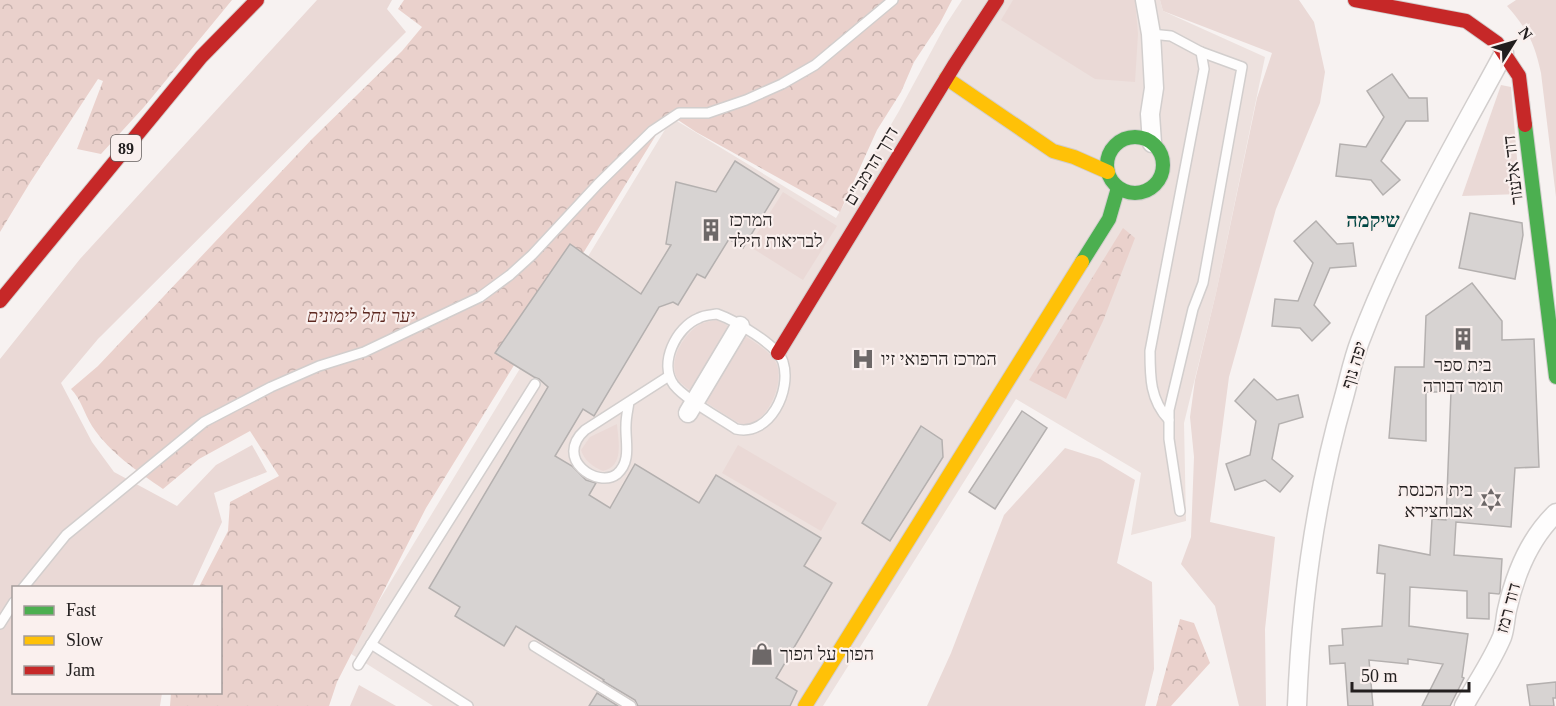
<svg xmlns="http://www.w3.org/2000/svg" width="1556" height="706" viewBox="0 0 1556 706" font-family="'Times New Roman',Heebo,serif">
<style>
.built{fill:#ede1de}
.green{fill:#ead9d6}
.forest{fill:url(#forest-crowns)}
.building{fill:#d7d3d2;stroke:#b4b0af;stroke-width:1.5}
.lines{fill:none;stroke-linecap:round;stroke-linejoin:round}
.lane-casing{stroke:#d2cecd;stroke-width:12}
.street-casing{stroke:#d2cecd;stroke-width:21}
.fast-casing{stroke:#d2cecd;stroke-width:16}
.slow-casing{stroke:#d2cecd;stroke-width:16}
.jam-casing{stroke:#d2cecd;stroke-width:16}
.lane{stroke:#fefdfd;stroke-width:9}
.street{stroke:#fefdfd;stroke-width:18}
.fast{stroke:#4caf50;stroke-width:14}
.slow{stroke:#ffc107;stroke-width:14}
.jam{stroke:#c62828;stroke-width:14}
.labels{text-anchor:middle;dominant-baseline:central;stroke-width:4.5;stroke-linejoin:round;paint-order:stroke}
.shield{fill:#faf0ee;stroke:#635d5c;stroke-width:1.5}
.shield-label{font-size:16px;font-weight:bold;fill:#221e1e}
.street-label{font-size:18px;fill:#221e1e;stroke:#faf0ee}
.poi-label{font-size:18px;fill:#221e1e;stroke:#faf0ee;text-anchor:start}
.park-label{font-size:18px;font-style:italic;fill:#5d2820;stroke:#faf0ee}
.neighbourhood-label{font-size:20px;font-weight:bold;fill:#014542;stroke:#faf0ee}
</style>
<defs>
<pattern id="forest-crowns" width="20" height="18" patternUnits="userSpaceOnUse" patternTransform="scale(1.5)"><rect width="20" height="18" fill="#ead1cc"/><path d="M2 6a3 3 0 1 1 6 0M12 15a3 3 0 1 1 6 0" fill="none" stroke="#c8b3af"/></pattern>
</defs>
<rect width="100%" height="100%" fill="#f7f2f1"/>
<polygon class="built" points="962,0 1160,0 1163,11 1265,57 1216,293 1184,423 1186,521 1131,535 1141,473 1016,399 823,706 433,706 348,652 672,118 836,218 899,111 945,26"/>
<g class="green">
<polygon points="317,0 392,0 387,9 406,32 98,339 61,383 92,442 114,472 177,506 216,465 252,445 267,472 214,493 222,522 192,587 14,588 14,692 162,693 160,706 0,706 0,359 80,259"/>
<polygon points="1013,0 1135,0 1138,34 1135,82 1095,79 1001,20"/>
<polygon points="1160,0 1299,0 1314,22 1325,72 1320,103 1276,209 1229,377 1210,522 1275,537 1265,629 1266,706 1239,706 1215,606 1181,564 1191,537 1194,457 1190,417 1195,380 1216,293 1257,98 1272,53 1163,11"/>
<path d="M1516 0H1556V197L1541 73C1534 42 1528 30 1507 6Z"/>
<polygon points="1501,85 1511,87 1520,194 1462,196"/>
<polygon points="783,192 837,226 803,280 749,246"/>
<path d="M716 320 723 323C740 334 763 344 775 361 787 379 767 428 742 424 734 422 683 387 678 380 667 362 683 335 699 325 704 322 711 321 716 320Z"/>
<path d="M617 424C618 440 625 466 603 471 593 467 584 460 581 450L590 437Z"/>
<polygon points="738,445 837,503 821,531 722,473"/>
<polygon points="1065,448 1100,459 1135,480 1117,563 1152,582 1154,669 1145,706 927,706 951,653 1004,515"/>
<polygon points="359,685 396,706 350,706"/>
</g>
<g class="forest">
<polygon points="0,0 232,0 144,107 101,154 77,149 103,81 98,79 31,181 0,232"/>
<path d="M404 0H952L940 23 914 62 901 92 877 130 840 212 696 132 669 114 426 508 337 682 329 706H170L171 693 220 692V588L199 587 228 531 230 502 279 476 250 431 199 459 163 489C137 471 110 453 92 426 84 413 81 399 71 389L98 366 312 139 402 51 422 27 398 9Z"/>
<polygon points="1123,228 1135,238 1103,321 1066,399 1029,380"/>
<polygon points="1180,619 1194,623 1210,663 1171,706 1156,706"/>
</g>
<g class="building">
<polygon points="1392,74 1409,98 1427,98 1428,121 1406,121 1381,161 1400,180 1383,195 1371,180 1336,176 1340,144 1366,147 1384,117 1367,91"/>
<polygon points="735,161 779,189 743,248 729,239 705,278 697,274 678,305 673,302 659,307 594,416 583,409 555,456 572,466 586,480 596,483 589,495 610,508 635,464 699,503 716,475 821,538 804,566 832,583 776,678 797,691 790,706 638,706 635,700 603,681 604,680 516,626 504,646 455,616 460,607 429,588 548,387 539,379 534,377 495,353 570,244 641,294 671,245 666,244 676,182 716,192"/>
<polygon points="1470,213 1522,223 1523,235 1515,279 1459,268"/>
<polygon points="1316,221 1337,244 1353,243 1356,266 1330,268 1314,305 1330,323 1312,341 1300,328 1272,326 1275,299 1298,301 1313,263 1294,241"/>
<polygon points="1472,283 1502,321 1502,340 1534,339 1539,467 1515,468 1511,527 1456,522 1454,555 1502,559 1500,592 1499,594 1489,593 1489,619 1467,618 1467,591 1410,587 1409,626 1468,634 1462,677 1464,678 1450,706 1422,706 1443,664 1408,659 1408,664 1369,660 1373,706 1348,706 1345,663 1330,664 1329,646 1343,645 1342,629 1382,626 1385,574 1377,573 1379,545 1430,555 1432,519 1446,520 1451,392 1426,392 1426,441 1389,438 1395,367 1424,367 1426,316"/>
<polygon points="1254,379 1277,400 1298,395 1303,417 1279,424 1272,459 1293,476 1280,492 1265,480 1235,490 1226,464 1250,455 1256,421 1235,401"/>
<polygon points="1022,411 1047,428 995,509 969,492"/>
<polygon points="921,426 942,440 943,457 890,541 862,523"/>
<polygon points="1556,682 1556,698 1553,698 1554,706 1530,706 1527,685"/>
<polygon points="597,693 618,706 589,706"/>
</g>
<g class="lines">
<g class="lane-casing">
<g id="lane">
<path d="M1151 34 1171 36 1201 52 1204 69 1150 351C1150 377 1150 400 1169 420"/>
<path d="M717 314C734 320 778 345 783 362 792 390 770 437 736 429 720 418 686 400 674 385 658 364 676 327 699 318 704 315 711 315 717 314Z"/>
<path d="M629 402C628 409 626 417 626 425 625 441 632 461 617 474 598 489 553 459 585 430L669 376"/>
<polyline points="1180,511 1169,439 1169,410 1193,309 1203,283 1242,67 1201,52"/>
<polyline points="23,588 66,535 204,422 271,387 319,366 364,352 480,297 510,275 532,255 598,184 652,131 679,113 708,113 746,100 782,84 815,65 893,0"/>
<polyline points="0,624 14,602"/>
<polyline points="371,644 468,706"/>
<polyline points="534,646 631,706"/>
<polyline points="358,665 535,384"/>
</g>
</g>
<g class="street-casing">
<g id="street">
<polyline points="1145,0 1151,34 1154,88 1150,114 1152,143"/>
<polyline points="688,413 740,326"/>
<path d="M1297 706C1301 602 1315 498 1344 397 1349 379 1353 359 1360 341 1398 241 1453 147 1504 53"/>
<path d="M1464 706C1476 684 1492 661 1502 637 1505 629 1505 619 1507 610 1515 574 1529 539 1556 513"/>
</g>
</g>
<g class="fast-casing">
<g id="fast">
<polyline points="1525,125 1556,377"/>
<circle cx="1135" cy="165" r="28"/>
<polyline points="1082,262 1109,219 1118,188"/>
</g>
</g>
<g class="slow-casing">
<g id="slow">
<polyline points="946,78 1053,151 1074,157 1108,172"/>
<polyline points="805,706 1082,262"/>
</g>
</g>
<g class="jam-casing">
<g id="jam">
<polyline points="1355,0 1466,21 1497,43 1519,76 1525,125"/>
<polyline points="0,301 201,57 257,0"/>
<polyline points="778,353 955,64 997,0"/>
</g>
</g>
<use href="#lane" class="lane"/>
<use href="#street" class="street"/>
<use href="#fast" class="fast"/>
<use href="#slow" class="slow"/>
<use href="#jam" class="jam"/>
</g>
<defs>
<g id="building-bare" transform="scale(1.8)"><path d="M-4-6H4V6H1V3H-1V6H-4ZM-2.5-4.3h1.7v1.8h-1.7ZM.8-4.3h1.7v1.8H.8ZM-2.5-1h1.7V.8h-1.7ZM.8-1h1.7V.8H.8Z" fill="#6d6868" stroke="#faf0ee" stroke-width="2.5" paint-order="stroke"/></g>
<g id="hospital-bare" transform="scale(1.8)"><path d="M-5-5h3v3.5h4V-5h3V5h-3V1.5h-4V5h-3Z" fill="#6d6868" stroke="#faf0ee" stroke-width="2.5" paint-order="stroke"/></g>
<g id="synagogue-bare" transform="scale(1.8)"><path d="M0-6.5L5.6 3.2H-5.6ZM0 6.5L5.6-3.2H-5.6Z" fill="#6d6868" stroke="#faf0ee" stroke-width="2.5" paint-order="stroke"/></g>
<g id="shop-bare" transform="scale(1.8)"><path d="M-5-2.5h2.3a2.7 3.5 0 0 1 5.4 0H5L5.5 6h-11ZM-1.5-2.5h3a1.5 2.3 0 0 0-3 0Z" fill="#6d6868" stroke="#faf0ee" stroke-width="2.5" paint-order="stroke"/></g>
</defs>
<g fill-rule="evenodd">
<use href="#building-bare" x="711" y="230"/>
<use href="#building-bare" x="1463" y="339"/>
<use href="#hospital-bare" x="863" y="359"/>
<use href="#synagogue-bare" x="1491" y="500"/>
<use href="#shop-bare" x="762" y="654"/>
</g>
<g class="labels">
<rect class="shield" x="111" y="135" width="30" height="26" rx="4.5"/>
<g class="shield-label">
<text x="126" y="148">89</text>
</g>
<g class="street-label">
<text transform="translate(871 166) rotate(-59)">דרך הרמב"ם</text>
<text transform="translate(1513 170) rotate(-97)">דוד אלעזר</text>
<text transform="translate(1354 365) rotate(-73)">יפה נוף</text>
<text transform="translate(1508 608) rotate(-75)">דוד רמז</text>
</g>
<g class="poi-label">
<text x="729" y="220">המרכז<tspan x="729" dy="21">לבריאות הילד</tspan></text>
<text x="881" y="359">המרכז הרפואי זיו</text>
<text x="1463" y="365" text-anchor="middle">בית ספר<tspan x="1463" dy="21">תומר דבורה</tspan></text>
<text x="1473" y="490" text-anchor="end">בית הכנסת<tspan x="1473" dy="21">אבוחצירא</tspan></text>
<text x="780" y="654">הפוך על הפוך</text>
</g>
<g class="park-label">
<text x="361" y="316">יער נחל לימונים</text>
</g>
<g class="neighbourhood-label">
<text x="1373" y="220">שיקמה</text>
</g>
</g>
<rect x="12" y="586" width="210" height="108" fill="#faf0ee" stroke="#a49c9b" stroke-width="1.5"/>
<rect x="24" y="606" width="30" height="9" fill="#4caf50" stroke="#a49c9b" stroke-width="1.5"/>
<text x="66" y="616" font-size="18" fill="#221e1e">Fast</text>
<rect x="24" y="636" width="30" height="9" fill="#ffc107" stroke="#a49c9b" stroke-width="1.5"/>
<text x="66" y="646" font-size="18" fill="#221e1e">Slow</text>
<rect x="24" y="666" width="30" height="9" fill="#c62828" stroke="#a49c9b" stroke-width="1.5"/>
<text x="66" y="676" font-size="18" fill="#221e1e">Jam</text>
<g transform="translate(1514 42) rotate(53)" stroke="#faf0ee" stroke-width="4.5" paint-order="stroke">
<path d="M0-4.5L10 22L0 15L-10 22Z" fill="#221e1e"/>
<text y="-9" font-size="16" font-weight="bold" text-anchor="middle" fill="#221e1e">N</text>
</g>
<path d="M1352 682v9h117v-9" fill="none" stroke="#221e1e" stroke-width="3"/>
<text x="1361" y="682" font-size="18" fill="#221e1e" stroke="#faf0ee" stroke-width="4.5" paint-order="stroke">50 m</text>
</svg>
